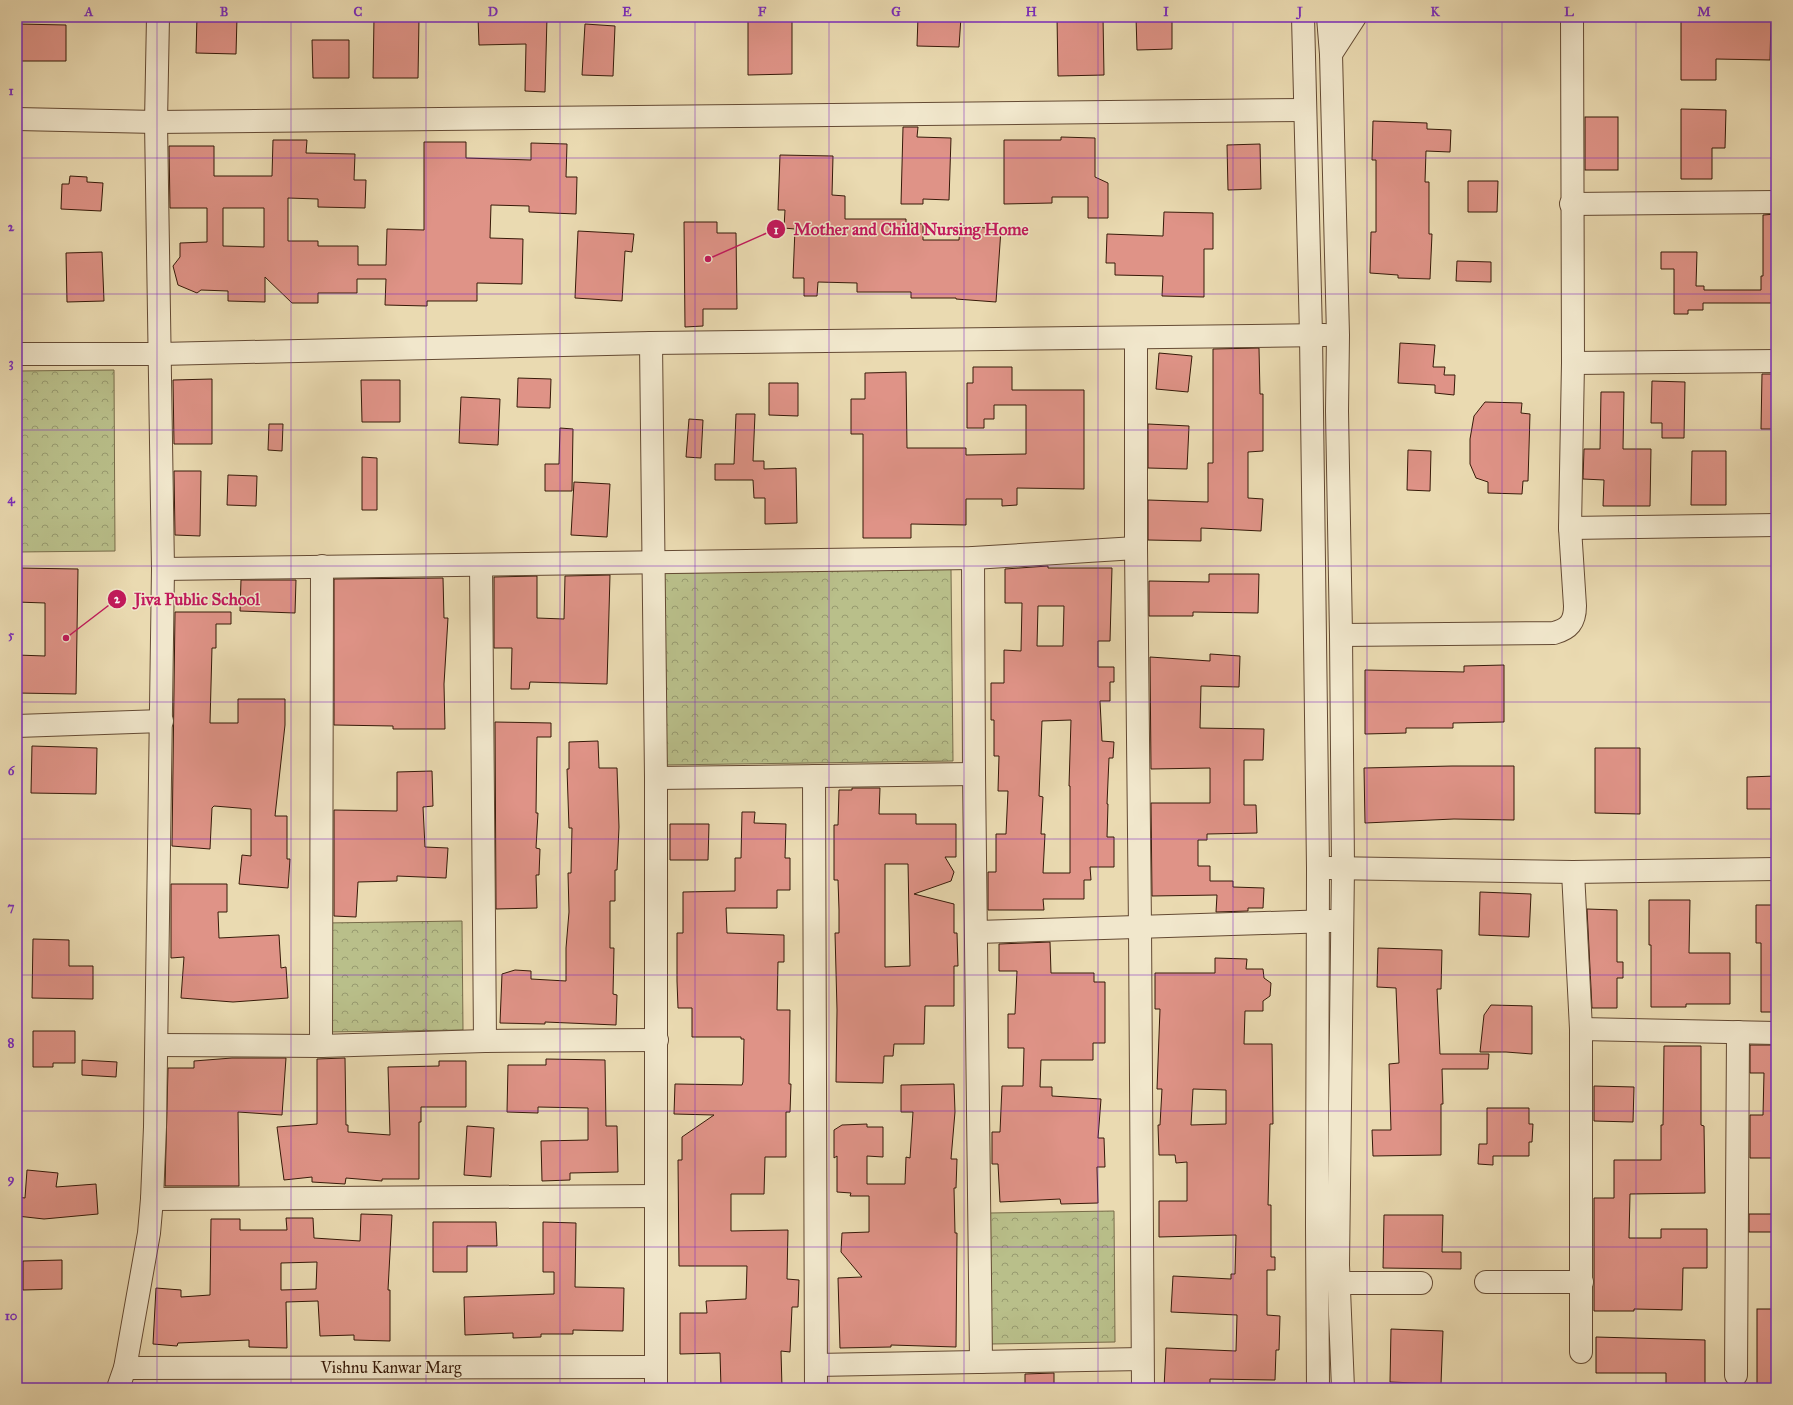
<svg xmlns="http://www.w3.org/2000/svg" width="1793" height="1405" viewBox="0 0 1793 1405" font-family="'IM FELL Great Primer',serif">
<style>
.forest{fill:url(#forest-crowns);stroke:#786c4a}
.building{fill:#df9387;stroke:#371a09;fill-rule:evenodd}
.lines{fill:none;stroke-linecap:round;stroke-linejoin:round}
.minor-casing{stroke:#644a33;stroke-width:24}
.minor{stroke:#f1e7cc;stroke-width:22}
.grid{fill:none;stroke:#7b2cbf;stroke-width:1;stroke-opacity:0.55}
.labels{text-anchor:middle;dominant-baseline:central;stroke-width:3;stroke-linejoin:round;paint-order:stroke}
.street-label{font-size:16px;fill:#371a09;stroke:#f1e7cc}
.leader{fill:none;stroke:#c2185b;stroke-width:1.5}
.callout-dot{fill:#c2185b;stroke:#f1e7cc;stroke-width:1.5}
.mark-label{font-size:12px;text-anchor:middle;font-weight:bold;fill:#fff}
.callout-label{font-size:17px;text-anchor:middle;font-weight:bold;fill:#c2185b;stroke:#f1e7cc;stroke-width:3;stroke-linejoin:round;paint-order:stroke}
.neatline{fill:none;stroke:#7b2cbf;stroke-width:1.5}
.grid-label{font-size:13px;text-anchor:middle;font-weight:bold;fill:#7b2cbf}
</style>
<defs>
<pattern id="forest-crowns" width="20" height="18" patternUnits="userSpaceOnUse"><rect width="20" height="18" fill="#b9bf8a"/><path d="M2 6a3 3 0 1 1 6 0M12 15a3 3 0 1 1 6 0" fill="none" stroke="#979a6f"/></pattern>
</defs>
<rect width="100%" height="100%" fill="#eadab1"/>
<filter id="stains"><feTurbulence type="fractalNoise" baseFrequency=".005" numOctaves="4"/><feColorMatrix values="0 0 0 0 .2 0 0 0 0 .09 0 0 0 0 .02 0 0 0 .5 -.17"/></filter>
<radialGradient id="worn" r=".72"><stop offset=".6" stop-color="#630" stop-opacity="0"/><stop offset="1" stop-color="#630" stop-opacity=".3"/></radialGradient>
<g class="forest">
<polygon points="114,370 115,551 17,552 17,371"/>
<polygon points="951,569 953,761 663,765 661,573"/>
<polygon points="462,921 463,1030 326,1032 325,923"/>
<polygon points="1114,1211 1115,1342 991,1344 989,1213"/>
</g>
<g class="building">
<polygon points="197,17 237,17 236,54 196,53"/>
<polygon points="478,17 547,17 545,92 525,91 526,44 479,45"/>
<polygon points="748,17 792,17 792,74 748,75"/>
<polygon points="918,17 961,17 959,47 917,46"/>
<polygon points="1057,17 1103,17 1104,75 1058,76"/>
<polygon points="1136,17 1172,17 1172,49 1137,50"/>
<polygon points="374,18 419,18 418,78 373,78"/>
<polygon points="1681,18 1771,19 1770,60 1716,59 1716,80 1681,80"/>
<polygon points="17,24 66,25 66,61 17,61"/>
<polygon points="585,24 615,26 613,76 582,75"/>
<polygon points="312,40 349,40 349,78 313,78"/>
<polygon points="1681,109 1726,110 1725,148 1712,148 1712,179 1681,179"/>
<rect x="1585" y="117" width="33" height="53"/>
<polygon points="1373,121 1427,123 1427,129 1451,130 1450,152 1426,151 1425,182 1429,182 1429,234 1432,234 1430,279 1398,278 1398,275 1370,273 1371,232 1376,232 1376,160 1372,160"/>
<polygon points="903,127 918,127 917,137 951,138 949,200 923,199 923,204 901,204"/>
<polygon points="1061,137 1095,138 1095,177 1108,183 1108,218 1088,218 1088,197 1052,197 1052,203 1004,204 1004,140 1061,140"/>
<path d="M273 140H307L306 153 355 154 354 180H366L365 208 318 207V199L288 198V241H318V246H358V265H386L387 229 424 230V142H466V158L531 160V143L567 144 566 177H577L576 214 529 212V206L491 205 490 238 523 239 522 284 477 283V301H427V306L385 305 386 279H357V293H318V303H292L265 277V302L228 301V291L201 290 197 293 178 285 173 266 180 257V243L207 242V208H170L169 146H214V176H272ZM223 208H264V247L223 246Z"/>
<polygon points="1260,144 1261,189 1228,190 1227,145"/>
<polygon points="780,155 833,156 832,195 845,196 845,219 906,219 906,223 923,224 923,240 959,240 960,226 1001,229 996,302 956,299 956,298 911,298 911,292 857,292 857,283 818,282 817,296 804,296 804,278 793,278 795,229 784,228 785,210 778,210"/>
<polygon points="70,176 87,177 87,182 103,183 101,211 61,209 62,184 69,184"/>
<polygon points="1468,181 1498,181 1497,212 1468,212"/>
<polygon points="1164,212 1213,213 1213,249 1204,249 1204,297 1162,296 1163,276 1115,275 1115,263 1106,263 1107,234 1163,236"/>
<polygon points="1776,214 1776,303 1703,303 1703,310 1688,310 1688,314 1674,314 1674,269 1661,269 1661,252 1697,252 1696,286 1704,286 1704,290 1761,290 1761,276 1763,276 1763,215"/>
<polygon points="684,222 717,222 717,233 736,233 737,309 703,309 703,326 685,327"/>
<polygon points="578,231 634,234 632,252 625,251 622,301 575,298"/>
<polygon points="102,252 104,301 67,302 66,253"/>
<polygon points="1457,261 1491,262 1491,282 1456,281"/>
<polygon points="1400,343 1435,345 1433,367 1445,367 1444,375 1455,375 1454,395 1435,393 1435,385 1398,383"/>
<polygon points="1259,348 1260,394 1263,394 1263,451 1248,452 1248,498 1263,499 1261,531 1201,528 1201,541 1148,540 1148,500 1208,502 1208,463 1213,463 1213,349"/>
<polygon points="1159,353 1192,356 1188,392 1156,389"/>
<polygon points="973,367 1012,367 1012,390 1084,390 1084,489 1017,488 1017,505 1002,506 1002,499 966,499 966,525 911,524 911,538 863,538 863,434 851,434 851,399 865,399 865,373 906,372 907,448 966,448 966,455 1026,454 1026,405 994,405 994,419 984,419 984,428 967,428 967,383 973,383"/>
<polygon points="1762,374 1776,374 1776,429 1761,429"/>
<polygon points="518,378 551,379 550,408 517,407"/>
<polygon points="212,379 212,444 174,444 173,380"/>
<polygon points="361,380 400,380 400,422 362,422"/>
<polygon points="1652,381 1685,382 1684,438 1662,438 1662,423 1651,423"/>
<polygon points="769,383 798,383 798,416 769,415"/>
<polygon points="1601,392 1624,392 1623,449 1651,449 1650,506 1603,506 1604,480 1583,479 1584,449 1600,449"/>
<polygon points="461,397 500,399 498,445 459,443"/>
<polygon points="1485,402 1522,403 1521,413 1530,414 1528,481 1523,481 1522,494 1488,493 1488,482 1476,478 1470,464 1470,439 1474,416"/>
<polygon points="736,414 755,414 753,461 764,461 764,469 796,468 797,523 765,524 765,498 754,498 753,480 715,480 715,464 734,464"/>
<polygon points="689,419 703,420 701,458 686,457"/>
<polygon points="269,424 283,424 282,451 268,450"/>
<polygon points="1148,424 1189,426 1187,469 1148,468"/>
<polygon points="560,428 573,429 572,491 545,491 545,464 559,464"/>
<polygon points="1408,450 1431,451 1430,491 1407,490"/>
<polygon points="1692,451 1726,451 1726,505 1691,505"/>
<polygon points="362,457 377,458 377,510 362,510"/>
<polygon points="174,471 201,471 200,536 175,535"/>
<polygon points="228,475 257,476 256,506 227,505"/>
<polygon points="574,482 610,484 607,537 571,535"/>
<path d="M1048 566V568H1112L1110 641H1098V667H1114V682H1110V701H1100L1102 741 1114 742 1113 758H1109L1107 804H1108L1107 837H1114V867H1090L1091 880H1084V899H1043L1044 910H988V872H996V834H1006L1008 791H998L999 756H994V720H991V683H1004V650L1021 651 1022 603H1005V569ZM1038 606H1064L1063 646H1037ZM1071 720 1069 786H1070V873H1043L1045 834H1041L1043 797 1039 796 1042 721Z"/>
<polygon points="17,568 78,569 76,694 17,693 17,655 45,656 45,603 17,602"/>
<polygon points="1209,574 1259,574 1258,613 1193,612 1193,616 1149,616 1149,581 1209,582"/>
<polygon points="610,575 607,684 530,682 529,689 511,689 512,648 494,648 494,577 537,576 537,618 564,619 565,576"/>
<polygon points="443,578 444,618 448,618 444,684 445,729 393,729 393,726 334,725 334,579"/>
<polygon points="241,580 296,580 295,613 240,611"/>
<polygon points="175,612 231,612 231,624 216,624 216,648 212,648 210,723 238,723 238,699 285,699 285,725 275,816 287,816 287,859 290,859 288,888 239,884 242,855 251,856 251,809 214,806 212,808 210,849 172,846"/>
<polygon points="1210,654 1240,656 1239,687 1201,686 1200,728 1264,729 1263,760 1244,760 1244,805 1256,805 1257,833 1207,834 1207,840 1198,840 1198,866 1210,866 1210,881 1233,881 1233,887 1264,888 1263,908 1248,908 1248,911 1216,912 1217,895 1152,896 1151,803 1210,803 1210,768 1151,769 1150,657 1210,661"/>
<polygon points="1504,665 1504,722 1453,723 1453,728 1406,728 1406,733 1365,734 1365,670 1464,672 1464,666"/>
<polygon points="495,722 551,723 551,737 537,737 536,813 538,813 536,848 540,849 539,875 536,875 537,908 496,909"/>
<polygon points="598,741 599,768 617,768 619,827 617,870 615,870 615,901 610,901 610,948 614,948 613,994 617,995 616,1025 545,1022 545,1024 500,1023 502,974 515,970 531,971 531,979 566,981 566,948 569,912 568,873 571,873 572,828 569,828 567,769 569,769 569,742"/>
<polygon points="32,746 97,748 96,794 31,793"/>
<polygon points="1595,748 1640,748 1640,814 1595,813"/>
<polygon points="1452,766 1514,766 1514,820 1454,819 1365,823 1364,768"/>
<polygon points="432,771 433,806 423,807 425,847 448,848 446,878 397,876 397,881 358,882 356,917 334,916 334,810 397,811 397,772"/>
<polygon points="1776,776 1776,809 1747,809 1747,777"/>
<path d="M852 788H880L879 814H916V824H956V857H945L954 872 951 881 914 894 954 904V933H957L958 966H954V1006H925L924 1044H894L893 1056H884L883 1083 836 1082 837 1010 835 933H839V910L838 880H834V825H838L839 790H852ZM885 864H908L910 966 885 967Z"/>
<polygon points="742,812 755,812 754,823 786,824 785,858 790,858 790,890 777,890 777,908 726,908 727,933 784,935 784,962 778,962 777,1010 790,1010 789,1084 791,1084 790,1112 786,1112 786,1157 765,1157 764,1194 731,1194 731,1231 788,1230 787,1279 799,1280 798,1307 792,1307 790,1352 781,1351 782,1388 721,1388 720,1353 680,1354 680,1313 707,1313 706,1301 746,1299 747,1266 679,1266 678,1160 682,1160 682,1137 714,1115 674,1114 675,1084 742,1085 743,1082 744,1039 741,1039 741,1037 692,1037 692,1008 678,1008 677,981 677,933 683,933 683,892 735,891 735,858 741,858"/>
<polygon points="670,824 709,824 708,860 670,860"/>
<polygon points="171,884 227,884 227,912 218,912 219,938 279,935 281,968 286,967 288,998 233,1002 181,998 184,957 171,958"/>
<polygon points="1480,892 1531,894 1529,937 1479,935"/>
<polygon points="1649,900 1690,900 1689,953 1730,953 1730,1004 1686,1004 1686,1007 1651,1007 1651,945 1649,945"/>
<polygon points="1756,905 1775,905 1776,1012 1761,1012 1761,943 1756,943"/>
<polygon points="1587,909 1617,910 1617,962 1623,962 1623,978 1617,978 1617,1008 1592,1008"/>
<polygon points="33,939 69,940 69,966 93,966 93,999 32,998"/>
<polygon points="1050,942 1051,973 1094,973 1094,982 1105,982 1105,1043 1093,1043 1093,1060 1041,1060 1040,1087 1052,1087 1052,1096 1101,1099 1098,1138 1104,1138 1105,1167 1097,1167 1098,1203 1061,1204 1060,1199 1000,1202 998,1164 992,1164 992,1132 1000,1132 1002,1086 1023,1086 1024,1048 1008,1048 1008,1014 1015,1014 1017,971 999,971 999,944"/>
<polygon points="1378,948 1442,950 1441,989 1437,989 1440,1054 1489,1054 1488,1069 1442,1069 1443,1104 1441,1104 1441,1155 1373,1156 1372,1130 1391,1130 1389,1064 1399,1063 1396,988 1377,987"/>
<path d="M1215 958 1247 959 1246 969H1263L1264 978 1271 983 1270 996 1263 1001V1011H1245L1244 1044H1272L1273 1124H1270L1268 1205H1271V1257H1275V1270H1267V1315L1280 1316 1279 1350H1276L1275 1380 1210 1379V1388H1164L1166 1348 1236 1351 1237 1315 1171 1312 1173 1276 1231 1279V1274H1235L1236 1235 1159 1237V1201H1187V1162L1176 1163 1175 1155H1159L1158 1125H1160L1162 1089H1157L1160 1009H1155V973H1215ZM1193 1089 1226 1090V1124L1191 1125Z"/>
<polygon points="1491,1005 1532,1006 1532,1054 1506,1052 1480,1052 1484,1015"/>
<polygon points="33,1031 75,1031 75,1063 53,1063 53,1067 33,1067"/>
<polygon points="1750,1045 1776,1045 1776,1158 1750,1158 1750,1115 1763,1115 1764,1073 1750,1073"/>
<polygon points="1664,1046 1701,1046 1701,1125 1704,1126 1705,1193 1630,1194 1629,1238 1661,1238 1661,1229 1707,1229 1707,1268 1683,1268 1682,1310 1634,1309 1634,1311 1594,1311 1594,1198 1614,1198 1614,1160 1661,1160 1661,1125 1663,1125"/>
<polygon points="232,1058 286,1058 282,1115 238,1112 239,1186 165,1186 168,1068 194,1068 194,1061"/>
<polygon points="345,1058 346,1125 348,1125 348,1132 390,1135 388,1067 439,1066 439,1061 466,1061 466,1107 421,1107 421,1122 419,1122 419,1179 382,1179 382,1181 346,1178 345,1184 312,1182 312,1177 284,1180 277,1127 317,1124 317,1059"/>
<polygon points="546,1059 605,1060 606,1126 617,1126 618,1172 570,1173 570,1180 542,1181 541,1141 588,1140 588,1108 538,1107 538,1113 507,1112 508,1065 546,1065"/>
<polygon points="82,1060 117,1062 116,1077 82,1075"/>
<polygon points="954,1084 955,1112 951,1159 957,1159 956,1188 954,1188 955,1233 957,1233 956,1347 891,1345 891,1347 840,1348 838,1278 862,1277 841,1252 842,1233 869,1232 869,1196 850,1196 851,1193 837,1192 837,1156 834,1158 834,1130 842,1125 867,1124 867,1127 883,1127 883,1157 867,1156 867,1184 905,1184 906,1157 910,1158 913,1112 901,1112 901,1085"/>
<polygon points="1594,1086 1634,1087 1633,1122 1594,1121"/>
<polygon points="1487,1108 1529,1108 1529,1124 1533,1124 1532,1142 1529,1142 1529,1156 1493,1156 1493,1165 1478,1164 1479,1144 1487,1144"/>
<polygon points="467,1126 494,1128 491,1177 464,1175"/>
<polygon points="27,1170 58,1173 56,1187 96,1184 98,1214 44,1219 17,1216 17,1197 25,1198"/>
<path d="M361 1214 392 1215 388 1290H390V1341L354 1340V1335L320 1336 318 1301 286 1302 287 1348 249 1347V1340L178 1343 177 1346 153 1344 156 1288 181 1290V1297L210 1295 211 1219H240V1230H287L286 1218H313L314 1238 360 1241ZM317 1262 316 1289 281 1290V1263Z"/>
<rect x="1749" y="1214" width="27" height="18"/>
<polygon points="1384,1215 1443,1215 1442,1252 1461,1252 1461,1269 1383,1268"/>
<polygon points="433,1222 496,1222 497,1246 467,1246 467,1272 433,1272"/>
<polygon points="543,1222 576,1223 575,1287 624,1288 623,1331 573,1330 573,1334 541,1334 541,1337 513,1338 513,1333 465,1335 464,1297 554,1294 554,1272 543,1272"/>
<polygon points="62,1260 62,1289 23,1290 23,1261"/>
<rect x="1757" y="1309" width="19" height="79"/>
<polygon points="1391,1329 1443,1331 1441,1384 1390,1382"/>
<polygon points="1596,1337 1705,1340 1705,1386 1666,1386 1666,1373 1596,1373"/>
<polygon points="1054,1373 1054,1388 1025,1388 1025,1374"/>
</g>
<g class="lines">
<g class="minor-casing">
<g id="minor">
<polyline points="1303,17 1311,335 1318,868 1317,1226 1318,1388"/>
<polyline points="1328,17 1331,54 1338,335 1337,411 1341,635 1343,867 1338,1265 1343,1388"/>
<polyline points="1331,54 1355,17"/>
<polyline points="17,119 156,122 1304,110"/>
<polyline points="1571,204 1776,202"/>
<polyline points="1136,339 1136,548 1140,927 1143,1388"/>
<polyline points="651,343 656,778 656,1388"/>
<polyline points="17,354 160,354 651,343 1325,335"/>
<polyline points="1573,363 1776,361"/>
<polyline points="1570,528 1776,525"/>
<polyline points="973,558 974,774 981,1362"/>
<polyline points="481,565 485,1041"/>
<polyline points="163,569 973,558 1136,548"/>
<path d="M1341 635 1554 633C1569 629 1575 622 1575 606L1570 528 1573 363 1572 17"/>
<polyline points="17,726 162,721"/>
<polyline points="814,776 816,1388"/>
<polyline points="656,778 974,774"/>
<polyline points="1329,868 1573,872 1776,869"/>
<polyline points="1573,872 1581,1029 1581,1352"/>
<polyline points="977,932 1331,921"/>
<polyline points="1581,1029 1776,1033"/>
<polyline points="157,1045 321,1046 485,1041 657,1040"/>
<polyline points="321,1046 322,566"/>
<polyline points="152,1199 656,1196"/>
<polyline points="1486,1282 1582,1282"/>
<polyline points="1339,1283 1421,1283"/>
<polyline points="816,1365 1142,1359"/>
<polyline points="125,1368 656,1367"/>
<polyline points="1736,1375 1738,1032"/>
<polyline points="118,1388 125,1368 149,1233 152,1199 155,1127 163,569 156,122 158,17"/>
</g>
</g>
<use href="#minor" class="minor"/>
</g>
<path class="grid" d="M157 17V1388M291 17V1388M426 17V1388M560 17V1388M695 17V1388M829 17V1388M964 17V1388M1098 17V1388M1233 17V1388M1367 17V1388M1502 17V1388M1636 17V1388M17 158H1776M17 294H1776M17 430H1776M17 566H1776M17 702H1776M17 839H1776M17 975H1776M17 1111H1776M17 1247H1776"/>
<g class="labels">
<g class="street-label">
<text x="391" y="1367">Vishnu Kanwar Marg</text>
</g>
</g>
<path class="leader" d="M708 259L776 229M66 638L117 599"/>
<g class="callout-dot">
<circle cx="708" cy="259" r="4"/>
<circle cx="66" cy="638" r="4"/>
<circle cx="776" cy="229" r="10"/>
<circle cx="117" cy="599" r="10"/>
</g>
<g class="mark-label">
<text x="776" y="234">1</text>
<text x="117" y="603">2</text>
</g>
<g class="callout-label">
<text x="911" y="235">Mother and Child Nursing Home</text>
<text x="197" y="605">Jiva Public School</text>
</g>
<rect width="1793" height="1405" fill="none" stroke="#eadab1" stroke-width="44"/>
<rect x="22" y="22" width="1749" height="1361" class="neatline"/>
<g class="grid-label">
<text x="89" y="16">A</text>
<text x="224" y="16">B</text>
<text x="358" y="16">C</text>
<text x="493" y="16">D</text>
<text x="627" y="16">E</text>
<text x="762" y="16">F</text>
<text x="896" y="16">G</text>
<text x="1031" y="16">H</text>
<text x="1166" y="16">I</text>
<text x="1300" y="16">J</text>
<text x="1435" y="16">K</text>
<text x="1569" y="16">L</text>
<text x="1704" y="16">M</text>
<text x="11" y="95">1</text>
<text x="11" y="231">2</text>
<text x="11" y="367">3</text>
<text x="11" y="503">4</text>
<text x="11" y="639">5</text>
<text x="11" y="775">6</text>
<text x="11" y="911">7</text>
<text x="11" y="1047">8</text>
<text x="11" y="1183">9</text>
<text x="11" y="1320">10</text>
</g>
<rect width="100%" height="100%" filter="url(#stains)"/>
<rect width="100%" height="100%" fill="url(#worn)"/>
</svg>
